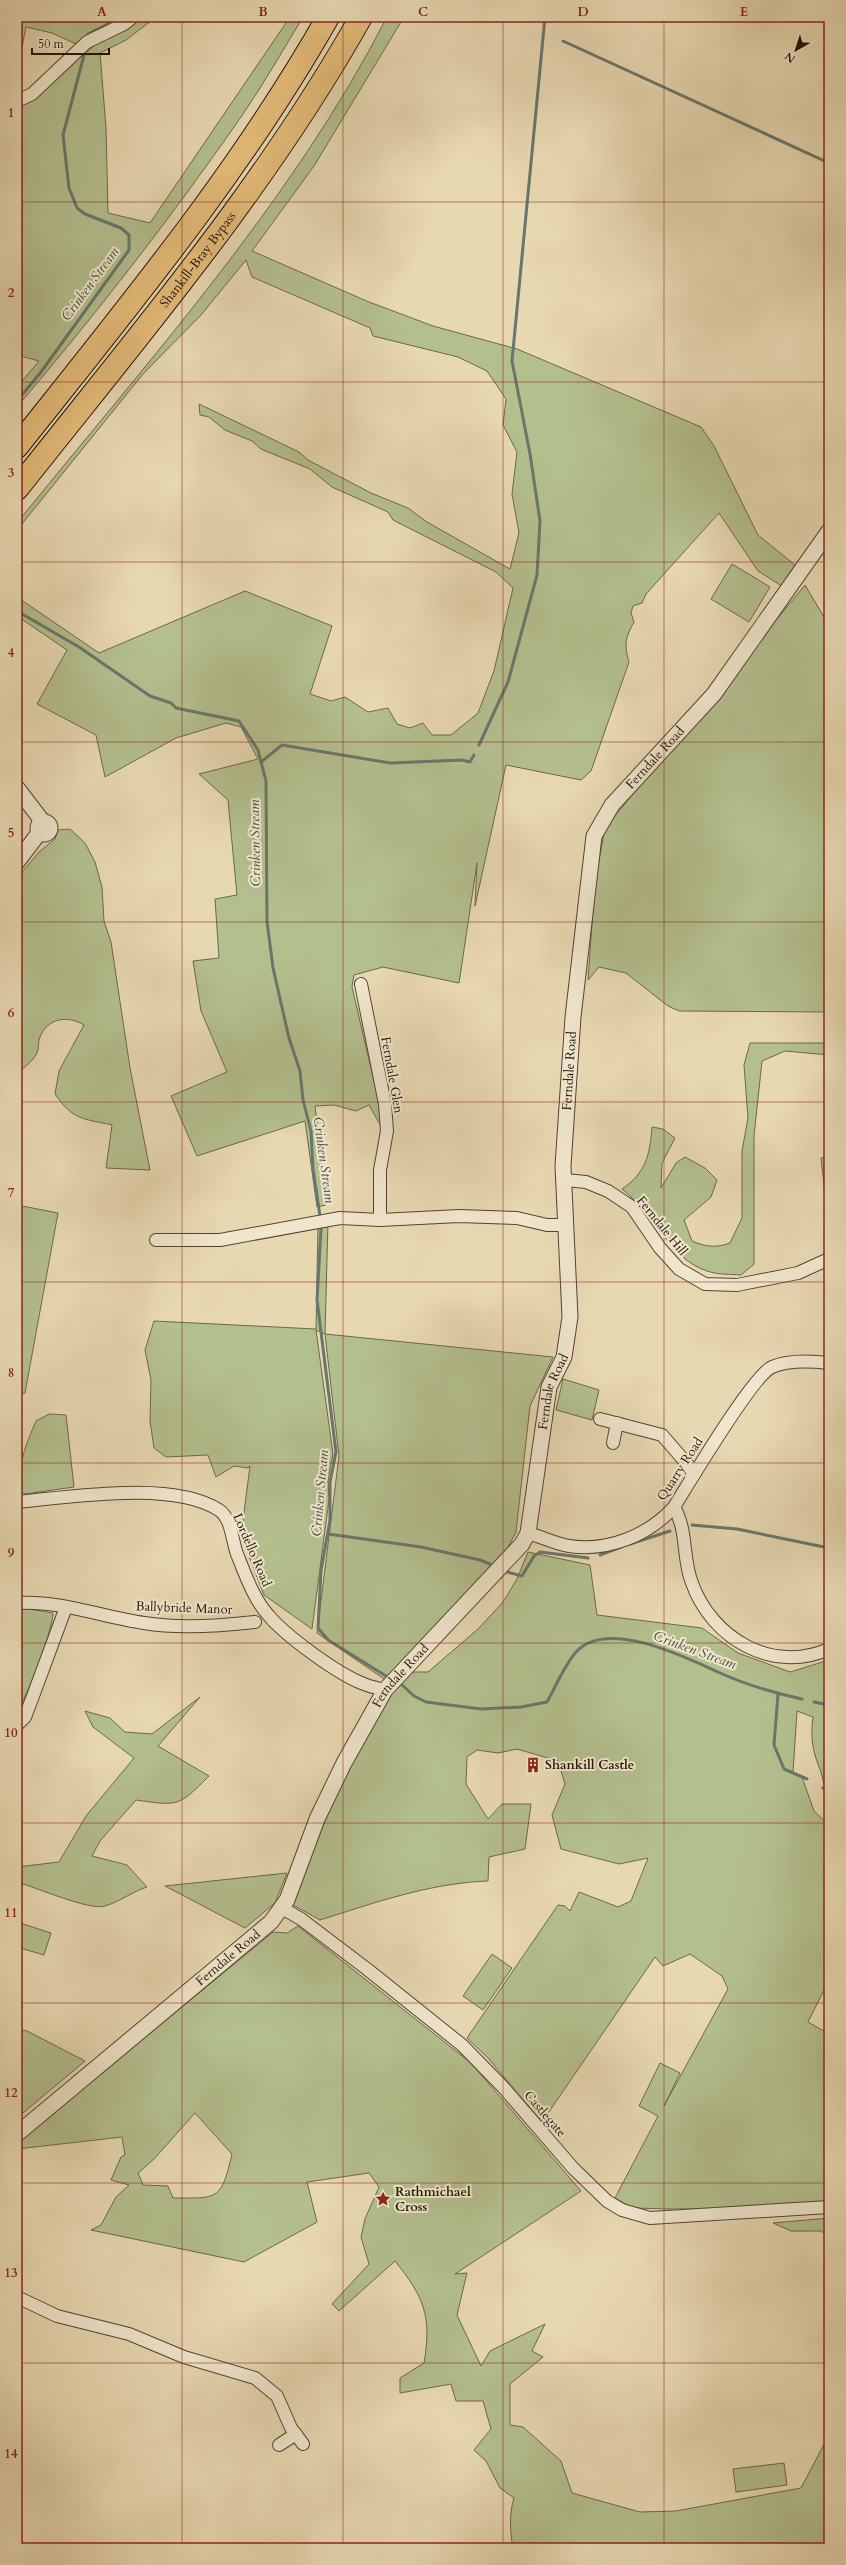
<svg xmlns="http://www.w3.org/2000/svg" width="846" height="2565" viewBox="0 0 846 2565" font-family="Cardo,serif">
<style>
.green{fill:#b4bf8e;stroke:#6a694a;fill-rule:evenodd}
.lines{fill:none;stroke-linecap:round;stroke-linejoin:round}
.stream{stroke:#68776d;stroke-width:3}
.minor-casing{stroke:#524431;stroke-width:14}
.tertiary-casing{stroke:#524431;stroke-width:17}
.motorway-casing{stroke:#201306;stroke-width:24}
.minor{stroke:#f0e6cd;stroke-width:12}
.tertiary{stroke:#f0e6cd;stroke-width:15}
.motorway{stroke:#e4bc79;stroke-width:22}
.grid{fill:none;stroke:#8f2418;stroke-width:1;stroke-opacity:0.55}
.labels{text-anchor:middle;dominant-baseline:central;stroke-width:4;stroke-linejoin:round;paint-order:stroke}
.street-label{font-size:13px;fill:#201306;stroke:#f0e6cd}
.poi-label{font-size:13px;font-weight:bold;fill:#201306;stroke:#f0e6cd;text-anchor:start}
.water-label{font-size:14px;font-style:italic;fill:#4a4d42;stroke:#f0e6cd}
.neatline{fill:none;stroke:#8f2418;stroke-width:1.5}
.grid-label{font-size:13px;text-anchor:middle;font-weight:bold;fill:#8f2418}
</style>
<rect width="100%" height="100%" fill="#e8d8b2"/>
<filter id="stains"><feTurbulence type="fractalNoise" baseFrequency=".005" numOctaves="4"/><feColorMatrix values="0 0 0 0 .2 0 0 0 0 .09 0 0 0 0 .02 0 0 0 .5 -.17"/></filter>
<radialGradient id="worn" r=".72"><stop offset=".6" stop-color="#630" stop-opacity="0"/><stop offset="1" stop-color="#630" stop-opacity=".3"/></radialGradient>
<g class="green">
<path d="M17 17H156L126 40 100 53 106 128 108 213 150 223 290 17H303C283 50 263 85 241 117 171 218 96 314 17 407V387L39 361 17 355V107L95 45V36L78 45 52 33 26 27 17 72Z"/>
<path d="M387 17H404L314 166 252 251 369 302 433 326 517 349 701 427 714 446 758 535 795 565 782 586 758 571 719 513 646 594 642 603 633 606 631 613 634 622C625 638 624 645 629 662L591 771 581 780 506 765 475 906 477 863 459 983 383 967 354 975 352 987 380 1107 382 1128 369 1105 356 1111 334 1105 315 1106 326 1205 317 1207 305 1121 197 1156 171 1096 227 1072 201 1011 193 961 219 958 215 899 237 895 228 800 199 774 258 759 241 727 226 723 176 738 105 777 96 735 37 704 67 650 17 616V597L99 653 245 591 332 626 310 694 331 701 345 697 368 712 388 708 397 724 410 728 423 723 432 735H451L478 713 494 671 513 588 496 572 393 520 388 512 332 487 310 469 261 449 252 441 225 430 209 417 200 415 199 404 299 452 308 460 371 493 408 508 427 522 510 569 519 533 512 494 517 452 503 425 506 399 487 371 458 357 373 336 370 328 252 277 246 260 201 315 143 374 17 530V523C147 362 292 202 387 17Z"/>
<polygon points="732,564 770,587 749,622 711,599"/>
<polygon points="805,585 824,617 825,634 829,637 829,1012 679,1011 668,1006 626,973 599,967 588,980 595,882 605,828"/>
<path d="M70 829 85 843 95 862 102 887 104 921 111 942 130 1068 150 1170 106 1168 112 1125C82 1118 74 1121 55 1094L59 1071 84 1025C66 1014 45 1019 39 1040 38 1045 39 1049 37 1053 32 1062 25 1067 17 1073V878L39 852 55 839 58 830Z"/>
<path d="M750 1043H829V1055L785 1051 762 1061 754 1136V1264L741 1275C730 1274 718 1275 707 1271 671 1260 652 1212 622 1189 646 1173 650 1154 652 1127L663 1129 675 1138 662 1163 661 1188 676 1163 685 1157 705 1168 717 1180 711 1197 684 1220 692 1241C706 1247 716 1248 730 1243L742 1218V1151L748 1118 744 1065Z"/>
<polygon points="829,1157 829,1211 827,1212 821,1158"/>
<polygon points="17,1205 58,1213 25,1393 17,1396"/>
<polygon points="328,1222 325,1334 553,1357 530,1406 516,1532 504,1555 387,1681 317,1633 339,1456 325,1334 316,1330 333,1454 328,1480 329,1500 312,1629 264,1595 241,1536 250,1466 248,1468 234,1466 216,1477 208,1455 166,1457 154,1448 150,1421 151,1380 145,1350 154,1321 316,1329 318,1223"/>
<polygon points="563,1379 599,1390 592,1420 556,1410"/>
<path d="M49 1414 66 1415 74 1487 25 1494 20 1491C16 1466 27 1443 36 1421Z"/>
<path d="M528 1552 590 1565 597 1615 702 1628 738 1653 790 1672 829 1660V1805C825 1794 824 1782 821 1772 813 1752 810 1740 813 1717L797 1711 793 1773 802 1777 814 1811 829 1825V1980L808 2022 829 2034V2201L708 2209H671L633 2208 615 2198 658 2116 639 2106 660 2063 680 2073 664 2106 728 1989 722 1976 690 1954 663 1966 655 1957 542 2122 488 2058 467 2038 558 1905 565 1906 570 1911 579 1892 618 1907 631 1901 648 1858 619 1864 561 1849 552 1815 565 1784 558 1761 517 1749 498 1753 477 1750 467 1757 466 1784 488 1819 502 1804H531L525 1849 489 1857 488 1881C430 1883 374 1903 320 1920L293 1905C324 1823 351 1740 407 1672H428L478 1629 503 1602 517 1579Z"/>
<path d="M17 1607 53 1613C53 1629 27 1698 17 1711Z"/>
<path d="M200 1697 158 1746 209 1776C178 1807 179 1806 136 1800L100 1841 92 1856 127 1865 147 1887C132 1892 119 1902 105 1906 90 1911 35 1887 17 1882V1867L59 1862 86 1816 134 1758 93 1727 85 1711 110 1718 125 1732 152 1734Z"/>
<polygon points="287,1873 275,1903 245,1928 165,1886"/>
<polygon points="17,1922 51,1933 44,1955 17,1947"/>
<path d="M298 1926 471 2063 581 2191 455 2274 467 2273 457 2315 481 2366 490 2351 545 2324 532 2351 543 2357 510 2384V2425L523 2427 561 2461 572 2493 640 2512 676 2511 801 2488 829 2435V2548H513C510 2532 509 2513 514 2498L500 2488 486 2461 474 2450 491 2429 483 2401H456L451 2384 400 2393V2378L424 2363C432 2316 424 2297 395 2261L339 2311 332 2304 369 2264 361 2237 365 2219 379 2187 369 2173 307 2182 317 2222 244 2262 91 2230 101 2225 116 2197 129 2185 111 2180 121 2157 125 2155 122 2137 17 2149V2143L273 1932 287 1933ZM195 2113 232 2154C221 2201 218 2198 173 2198L168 2186 143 2185 138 2173 154 2159Z"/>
<polygon points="492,1954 512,1968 483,2010 463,1996"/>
<polygon points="17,2029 27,2031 85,2061 17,2118"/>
<polygon points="829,2218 829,2235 820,2231 791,2231 773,2223"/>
<polygon points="784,2463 787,2485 736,2492 733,2469"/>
</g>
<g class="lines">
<g class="stream">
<polyline points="88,34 108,24 111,17"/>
<polyline points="563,41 829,163"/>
<polyline points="17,401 41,372 129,250 129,235 121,228 85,214 77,208 69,188 63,135 84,55"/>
<polyline points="17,611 79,647 150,696 171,703 176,708 239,721 258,750 266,781 267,921 273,968 289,1038 300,1071 303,1100 311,1131 313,1169 320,1216"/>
<polyline points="479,745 508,682 537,575 540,521 530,454 512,361 545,17"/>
<polyline points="261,762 282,745 390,763 462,760 470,762 474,755"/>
<polyline points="321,1229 317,1300 336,1452 330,1482 330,1520 321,1571 318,1628 328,1640 386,1676"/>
<polyline points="692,1525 737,1529 829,1548"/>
<polyline points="328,1534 421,1547 480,1560 490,1564"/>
<polyline points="630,1544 670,1531"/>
<polyline points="600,1555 621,1547"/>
<polyline points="507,1572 522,1576 534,1556 540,1552 588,1558"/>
<path d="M401 1684 414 1696 426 1702 481 1709 521 1707 547 1702C556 1686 564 1666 576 1652 607 1618 685 1657 718 1672 744 1684 774 1693 802 1699"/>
<polyline points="778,1694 774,1745 784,1769 807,1779"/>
<polyline points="814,1702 829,1705"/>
<polyline points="823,1788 829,1792"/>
</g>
<g class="minor-casing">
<g id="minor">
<polyline points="17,101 32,94 87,42 124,24 133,17"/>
<polyline points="361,984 385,1104 387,1131 380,1170 380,1220"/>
<polyline points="565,1180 586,1182 608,1191 632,1207 660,1248 679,1269 705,1284 737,1285 798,1273 829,1259"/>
<polyline points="156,1240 220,1240 340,1218 380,1220 459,1216 517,1218 547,1225 565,1225"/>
<polyline points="600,1419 662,1435 695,1473"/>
<polyline points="613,1443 617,1423"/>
<path d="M17 1502C71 1497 173 1480 219 1510 232 1519 232 1541 237 1554 245 1574 254 1600 269 1616 286 1636 334 1671 359 1682 367 1686 376 1688 385 1690"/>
<path d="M674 1507C688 1531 682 1558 692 1583 712 1639 773 1674 829 1649"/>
<path d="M528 1533C542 1537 556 1544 569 1546 608 1552 649 1535 674 1507 689 1483 753 1375 772 1367 788 1360 812 1361 829 1363"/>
<path d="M17 1603C60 1600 102 1617 144 1623 179 1629 219 1626 255 1622"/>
<polyline points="17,1725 25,1717 33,1696 66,1607"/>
<polyline points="282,1908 301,1919 367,1969 462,2045 503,2087 573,2168 607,2201 622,2210 650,2218 829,2207"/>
<polyline points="17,2297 57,2316 129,2334 184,2357 255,2378 277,2396 291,2428 303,2444"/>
<polyline points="279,2445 296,2434"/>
</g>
</g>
<g class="tertiary-casing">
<g id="tertiary">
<polyline points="17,788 43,822"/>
<circle cx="44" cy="828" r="6"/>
<polyline points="17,862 39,833"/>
<path id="s1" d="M17 2134 271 1922 287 1900 317 1819 344 1763 385 1690 522 1544 528 1533 549 1387 564 1357 570 1317 563 1166 573 1017 594 836 612 805 714 694 829 531"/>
</g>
</g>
<g class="motorway-casing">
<g id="motorway">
<path d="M17 447C127 308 241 171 328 17"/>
<path id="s2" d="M17 489C138 336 265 188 361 17"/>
</g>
</g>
<use href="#minor" class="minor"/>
<use href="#tertiary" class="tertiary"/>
<use href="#motorway" class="motorway"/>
</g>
<path class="grid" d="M182 17V2548M343 17V2548M503 17V2548M664 17V2548M17 202H829M17 382H829M17 562H829M17 742H829M17 922H829M17 1102H829M17 1282H829M17 1463H829M17 1643H829M17 1823H829M17 2003H829M17 2183H829M17 2363H829"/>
<defs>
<g id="building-bare" transform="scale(1.2)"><path d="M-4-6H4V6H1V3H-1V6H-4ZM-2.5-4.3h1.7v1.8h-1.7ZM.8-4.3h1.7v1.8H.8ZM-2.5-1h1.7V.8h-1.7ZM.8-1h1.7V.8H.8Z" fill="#8f2418" stroke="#f0e6cd" stroke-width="2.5" paint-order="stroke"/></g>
<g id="sight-bare" transform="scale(1.2)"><path d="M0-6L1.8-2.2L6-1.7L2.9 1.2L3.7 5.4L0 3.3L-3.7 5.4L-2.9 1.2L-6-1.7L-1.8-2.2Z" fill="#8f2418" stroke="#f0e6cd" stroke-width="2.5" paint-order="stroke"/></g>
</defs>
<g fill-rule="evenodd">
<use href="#building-bare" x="533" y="1765"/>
<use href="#sight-bare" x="383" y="2199"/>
</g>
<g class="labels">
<g class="street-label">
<text stroke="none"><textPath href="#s2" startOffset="292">Shankill-Bray Bypass</textPath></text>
<text stroke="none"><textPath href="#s1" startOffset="1607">Ferndale Road</textPath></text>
<text stroke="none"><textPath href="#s1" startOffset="1271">Ferndale Road</textPath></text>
<text transform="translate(392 1075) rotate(80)">Ferndale Glen</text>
<text transform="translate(662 1226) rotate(51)">Ferndale Hill</text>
<text stroke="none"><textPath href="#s1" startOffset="947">Ferndale Road</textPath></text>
<text transform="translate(680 1469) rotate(-57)">Quarry Road</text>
<text transform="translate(252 1550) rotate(67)">Lordello Road</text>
<text transform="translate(184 1608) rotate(2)">Ballybride Manor</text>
<text stroke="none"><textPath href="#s1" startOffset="611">Ferndale Road</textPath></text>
<text stroke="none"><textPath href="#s1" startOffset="275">Ferndale Road</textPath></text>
<text transform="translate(545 2114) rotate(49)">Castlegate</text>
</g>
<g class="poi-label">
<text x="545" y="1765">Shankill Castle</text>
<text x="395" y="2192">Rathmichael<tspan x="395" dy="15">Cross</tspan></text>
</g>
<g class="water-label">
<text transform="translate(90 284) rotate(-54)">Crinken Stream</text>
<text transform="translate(255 843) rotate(-91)">Crinken Stream</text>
<text transform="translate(324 1160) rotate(82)">Crinken Stream</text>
<text transform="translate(320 1493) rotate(-85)">Crinken Stream</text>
<text transform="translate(695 1650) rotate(20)">Crinken Stream</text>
</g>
</g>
<rect width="846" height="2565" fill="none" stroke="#e8d8b2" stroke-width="44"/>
<g transform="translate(796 50) rotate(219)" stroke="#f0e6cd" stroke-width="3" paint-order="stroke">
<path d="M0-3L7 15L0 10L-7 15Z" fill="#201306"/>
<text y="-6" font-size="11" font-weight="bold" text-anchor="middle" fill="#201306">N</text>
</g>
<path d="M32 48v6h77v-6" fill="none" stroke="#201306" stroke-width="2"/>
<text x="38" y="48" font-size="12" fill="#201306" stroke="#f0e6cd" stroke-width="3" paint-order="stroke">50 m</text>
<rect x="22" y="22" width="802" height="2521" class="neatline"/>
<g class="grid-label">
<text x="102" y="16">A</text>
<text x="263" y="16">B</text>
<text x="423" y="16">C</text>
<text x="583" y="16">D</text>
<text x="744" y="16">E</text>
<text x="11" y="117">1</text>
<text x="11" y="297">2</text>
<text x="11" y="477">3</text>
<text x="11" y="657">4</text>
<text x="11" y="837">5</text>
<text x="11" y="1017">6</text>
<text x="11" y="1197">7</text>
<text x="11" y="1377">8</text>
<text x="11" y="1557">9</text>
<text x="11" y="1737">10</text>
<text x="11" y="1917">11</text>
<text x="11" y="2097">12</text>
<text x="11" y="2277">13</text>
<text x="11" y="2458">14</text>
</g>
<rect width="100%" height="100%" filter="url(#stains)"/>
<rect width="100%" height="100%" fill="url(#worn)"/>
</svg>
